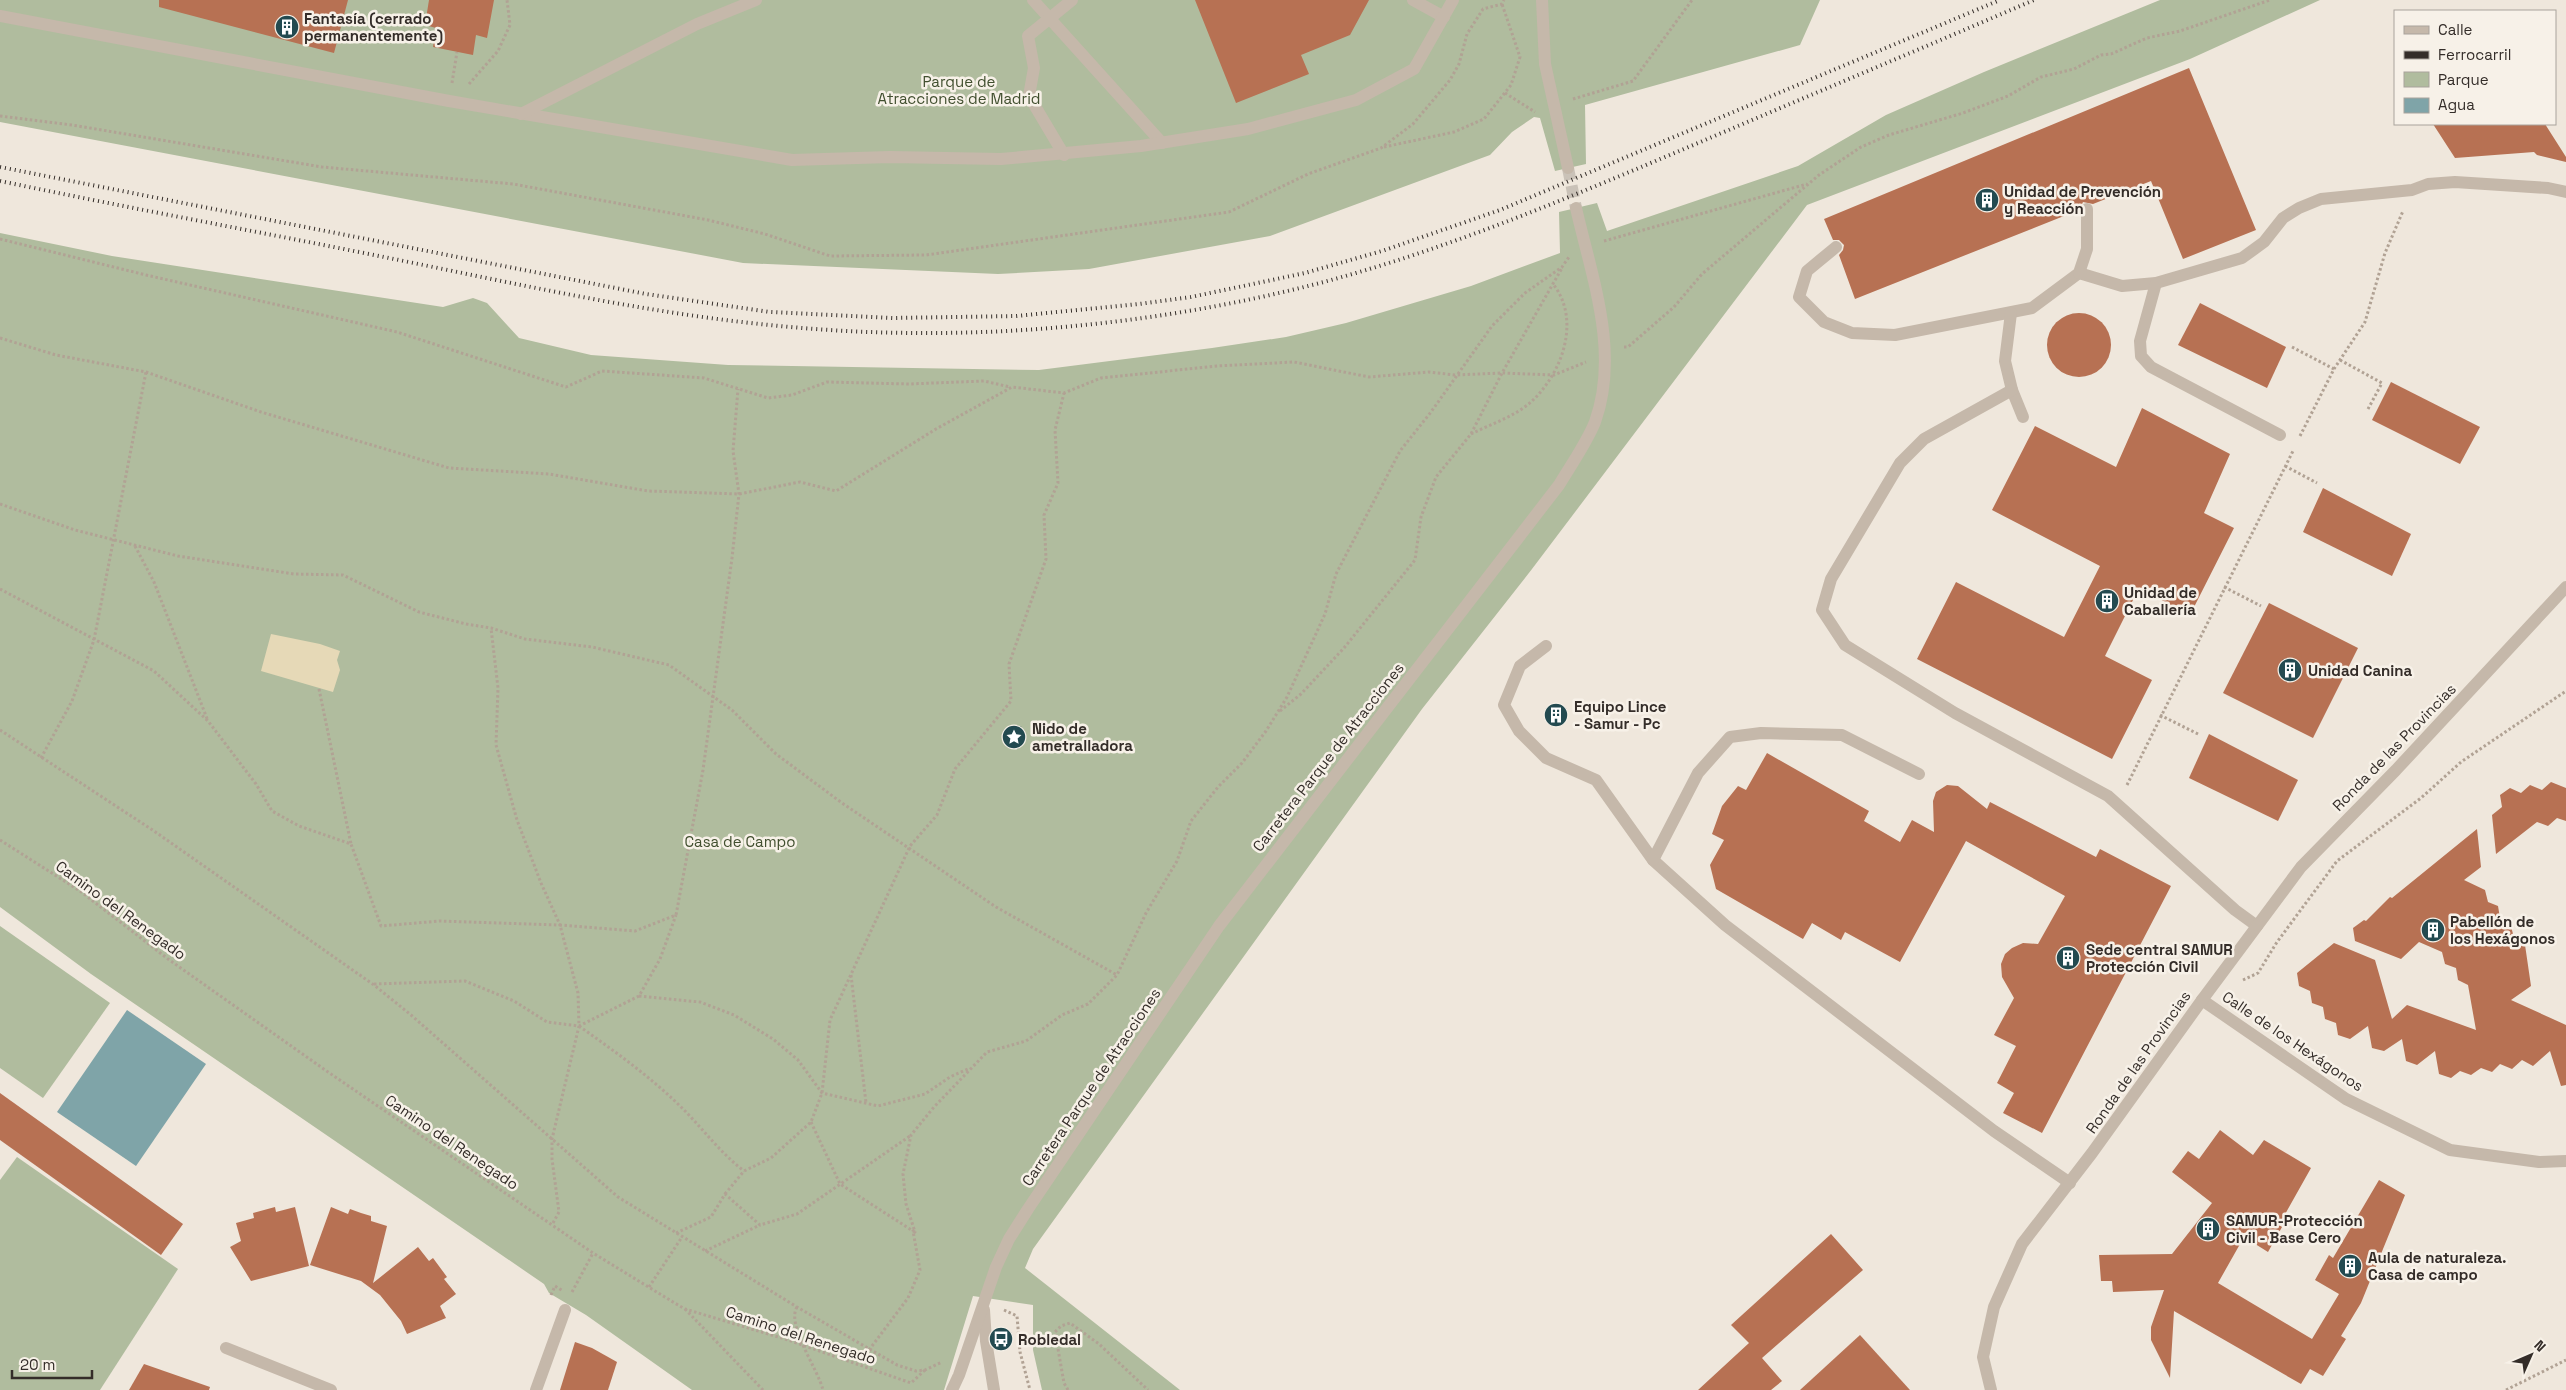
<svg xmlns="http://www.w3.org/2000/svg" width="2566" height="1390" viewBox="0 0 2566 1390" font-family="'Space Grotesk',sans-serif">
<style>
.green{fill:#b0bc9e}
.sand{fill:#e6d9b7}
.water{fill:#7fa4a8}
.building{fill:#b77153}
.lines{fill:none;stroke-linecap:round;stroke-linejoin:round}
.minor-tunnel{stroke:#cac2b8;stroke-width:12;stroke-dasharray:12 6;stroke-linecap:butt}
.path{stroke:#b1a294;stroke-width:3;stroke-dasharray:2.5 2.5;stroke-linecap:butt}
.minor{stroke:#c5b8aa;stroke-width:12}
.rail{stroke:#342d29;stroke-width:4;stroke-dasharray:1 4;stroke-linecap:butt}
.labels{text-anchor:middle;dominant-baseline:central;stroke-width:5;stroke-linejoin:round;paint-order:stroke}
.poi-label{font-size:15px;font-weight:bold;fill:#342d29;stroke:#f7f1e8;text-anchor:start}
.park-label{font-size:15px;fill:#414f2f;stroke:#f7f1e8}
.street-label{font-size:15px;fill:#342d29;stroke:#f7f1e8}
</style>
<rect width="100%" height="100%" fill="#efe7dc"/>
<g class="green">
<polygon points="0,0 1820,0 1800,45 1585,105 1586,164 1555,171 1540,118 1534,117 1512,132 1490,155 1270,236 1089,269 998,274 743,263 0,122"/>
<polygon points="2160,0 2320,0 2190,59 1807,205 1532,569 1422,709 1033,1249 1025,1268 1180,1390 1042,1390 1033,1350 1033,1305 973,1296 944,1390 692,1390 586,1315 549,1293 544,1284 91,974 0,907 0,233 112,256 443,307 473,298 487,303 519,338 591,355 728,365 1039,370 1212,348 1286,337 1346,323 1471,286 1560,253 1559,212 1597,203 1607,231 1798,166 1886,115 1984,72"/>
<polygon points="0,926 110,1003 43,1098 0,1068"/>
<polygon points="17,1157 178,1269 100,1390 0,1390 0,1180"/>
</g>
<polygon class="sand" points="271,634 320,644 340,651 337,660 340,670 333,692 261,671"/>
<polygon class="water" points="127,1010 206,1064 136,1166 57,1112"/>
<g class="building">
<polygon points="159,0 348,0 334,53 159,7"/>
<polygon points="429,0 494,0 487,38 476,35 473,55 433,47 436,28 425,25"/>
<polygon points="1195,0 1369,0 1350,35 1301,55 1309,74 1236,103"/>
<polygon points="2189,68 2256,230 2183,259 2151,181 2093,204 2083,202 2079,210 1855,299 1839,255 1843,250 1844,245 1839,240 1833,240 1824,219"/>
<polygon points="2433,124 2545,124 2566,157 2566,162 2537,155 2534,152 2455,158"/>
<polygon points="2200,303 2286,347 2267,388 2178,345"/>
<circle cx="2079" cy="345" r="32"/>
<polygon points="2391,382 2480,427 2460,464 2372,420"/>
<polygon points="2142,408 2230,454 2204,513 2234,528 2190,615 2139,588 2105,656 2152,680 2112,759 1917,659 1956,582 2064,637 2100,566 1992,510 2035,426 2116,467"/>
<polygon points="2323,488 2411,534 2392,576 2303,532"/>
<polygon points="2269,603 2358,648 2313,738 2223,693"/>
<polygon points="2209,734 2298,780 2278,821 2189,778"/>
<polygon points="1767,753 1869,811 1864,821 1900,842 1912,820 1934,832 1933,801 1936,792 1947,785 1958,786 1987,809 1990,802 2096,857 2100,849 2171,886 2042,1133 2003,1113 2014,1093 1997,1083 2016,1046 1994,1035 2014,998 2002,977 2001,964 2005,954 2012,948 2023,943 2038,944 2065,896 1966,841 1900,962 1845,932 1841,940 1812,923 1803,939 1716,889 1710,865 1724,840 1712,834 1722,806 1738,786 1746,790"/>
<polygon points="2551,782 2566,788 2566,821 2557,818 2548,826 2537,822 2496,854 2492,815 2502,807 2500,795 2510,788 2521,793 2530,785 2542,790"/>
<polygon points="2477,829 2481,867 2464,880 2485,890 2488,902 2498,906 2500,918 2510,922 2513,934 2524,938 2531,986 2511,1000 2566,1025 2566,1085 2561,1086 2550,1051 2533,1066 2522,1060 2512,1069 2500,1064 2492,1072 2481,1068 2471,1075 2460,1071 2451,1078 2439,1074 2435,1051 2417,1065 2406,1061 2402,1039 2384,1051 2372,1048 2368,1026 2350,1039 2338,1035 2336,1023 2325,1019 2323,1007 2312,1003 2310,991 2299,986 2297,973 2334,943 2375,960 2392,1019 2407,1005 2476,1030 2468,985 2458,980 2456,968 2445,964 2442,952 2419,942 2401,959 2355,941 2353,928 2364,920 2366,921 2390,897 2392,898"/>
<polygon points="0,1093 183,1224 161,1255 0,1140"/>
<polygon points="2220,1130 2253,1155 2264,1140 2311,1168 2279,1225 2282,1227 2268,1252 2244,1237 2218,1283 2312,1339 2339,1294 2315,1280 2329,1255 2333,1258 2379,1180 2405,1195 2361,1303 2341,1336 2346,1339 2323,1376 2310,1369 2301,1384 2174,1311 2170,1378 2151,1340 2151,1327 2164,1290 2113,1292 2112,1281 2101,1281 2099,1255 2172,1254 2212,1203 2172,1172 2188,1151 2199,1159"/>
<polygon points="275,1207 276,1212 295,1207 309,1266 251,1281 230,1247 241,1241 236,1223 254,1218 253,1213"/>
<polygon points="331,1207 348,1214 350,1209 361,1213 371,1216 371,1221 387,1226 373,1283 418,1247 429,1261 433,1258 447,1277 444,1279 456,1294 440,1306 446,1318 407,1334 401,1321 380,1295 361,1281 310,1265"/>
<polygon points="1831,1234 1863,1270 1762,1358 1782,1381 1771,1390 1698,1390 1749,1343 1731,1325"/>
<polygon points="1860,1335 1910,1390 1800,1390"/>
<polygon points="575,1342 592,1348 617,1362 608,1390 560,1390"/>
<polygon points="144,1364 210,1387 209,1390 129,1390"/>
</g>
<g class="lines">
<polyline class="minor-tunnel" points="1568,168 1576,208"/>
<g class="path">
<polyline points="452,83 457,52"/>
<polyline points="469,84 498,51 510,25 507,0"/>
<polyline points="1505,93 1535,112"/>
<polyline points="1573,99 1633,81 1692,0"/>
<polyline points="0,116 72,125 322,167 513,184 708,220 765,234 830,256 926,255 1229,212 1308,174 1381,148 1413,124 1450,80 1459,64 1467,34 1483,9 1502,4 1504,0"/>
<polyline points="1384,147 1454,132 1484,119 1511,85 1520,57 1502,4"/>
<polyline points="0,239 146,275 397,332 566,387 602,371 704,378 768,398 792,395 827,382 909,384 984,381 1010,387"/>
<polyline points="1604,241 1807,184"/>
<polyline points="0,338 56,355 146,372 261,412 449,468 549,474 648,491 739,494 800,482 836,491 936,429 1012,387 1064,393 1101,378 1217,366 1294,362 1369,377 1429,372 1455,375 1502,373 1554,375 1586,362"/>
<polyline points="1624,347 1628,347 1674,307 1702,274 1819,175 1861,147 1889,135 1963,113 2008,96 2041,77 2074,69 2101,55 2111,54 2147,38 2180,31 2270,0"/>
<polyline points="2292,347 2334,369"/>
<polyline points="2340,360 2382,383 2368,409"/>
<path d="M1471 434C1491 424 1516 416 1532 401 1563 372 1581 319 1553 284"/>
<polyline points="2300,436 2334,369 2365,322 2385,253 2403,211"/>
<polyline points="2285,466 2317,483"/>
<polyline points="0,504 75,530 178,556 294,574 343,575 419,612 466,624 491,628 525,639 592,647 669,665 732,710 776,754 842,803 996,907 1117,975"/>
<polyline points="135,546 154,582 208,721"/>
<polyline points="2224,587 2261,606"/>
<polyline points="0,589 154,671 208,721 256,784 272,811 299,826 351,844 381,926 440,921 560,925 541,883 517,820 496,745 498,688 491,628"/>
<polyline points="319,689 351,844"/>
<polyline points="1280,711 1301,694 1344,648 1415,560 1421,517 1436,477 1471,434 1502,373 1562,268"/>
<polyline points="2160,715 2200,735"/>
<polyline points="0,730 154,831 374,985 411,1015 618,1197 797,1307 897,1365 916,1371 925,1370 942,1362"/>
<polyline points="41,758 72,701 94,640 146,372"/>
<polyline points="2127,785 2293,451"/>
<polyline points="0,840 80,891 168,959 328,1072 593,1253 673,1302 685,1309 788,1340 911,1383 925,1370"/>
<polyline points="851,975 866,1103"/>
<polyline points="2243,980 2258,973 2277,942 2337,861 2421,798 2461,762 2566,691"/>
<polyline points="374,984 465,981 514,1001 547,1022 579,1026 639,996 660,959 676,915"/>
<polyline points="639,996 700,1002 734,1015 773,1039 798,1060 822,1093 878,1106 925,1094 950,1077 970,1068"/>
<path d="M579 1026C617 1053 655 1080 687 1113 706 1133 722 1154 744 1171"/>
<polyline points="811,1122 840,1184 913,1231"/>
<polyline points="725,1194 744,1171 771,1158 811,1122 822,1093 830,1020 910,846 937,815 955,769 1011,701 1009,664 1046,559 1044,515 1058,483 1055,430 1064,393"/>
<polyline points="553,1223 559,1212 552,1159 552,1139 579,1026 578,993 560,925 635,931 676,915 703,770 732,558 739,494 733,451 738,389"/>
<polyline points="676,1233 711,1217 725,1194 760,1225 797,1214 910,1136"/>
<polyline points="705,1251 760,1225"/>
<polyline points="649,1287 682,1237"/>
<polyline points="572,1292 593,1253"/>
<polyline points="551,1295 555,1286 563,1291"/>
<path d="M797 1307C786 1325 818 1369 823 1390"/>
<polyline points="685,1309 763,1390"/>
<polyline points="1004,1310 1017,1316 1020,1352 1030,1390"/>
<polyline points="869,1350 908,1298 920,1270 913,1231 915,1232 906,1204 903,1174 911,1135 934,1107 987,1052 1026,1041 1062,1015 1088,1004 1117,975 1146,913 1177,861 1191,821 1218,787 1242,763 1266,731 1287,697 1325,614 1336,574 1400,451 1431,412 1492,326 1525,293 1562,267 1569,257"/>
<polyline points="1068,1390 1064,1383 1055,1332 1061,1326 1070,1323 1099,1344 1148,1390"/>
<polyline points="2506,1390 2566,1360"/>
</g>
<g class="minor">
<polyline points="1033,0 1162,143"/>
<polyline points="1413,0 1444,17"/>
<polyline points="1542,0 1545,64 1568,168"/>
<polyline points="0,16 449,101 792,160 890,157 1001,159 1141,146 1248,129 1356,100 1414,69 1453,0"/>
<polyline points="521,114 697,24 756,0"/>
<polyline points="1064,155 1029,96 1034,68 1028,36 1072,0"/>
<polyline points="1836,247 1807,271 1799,297 1824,322 1852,333 1895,335 2032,308 2079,273 2087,249 2087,209"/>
<polyline points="2079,273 2122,286 2156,283 2242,258 2264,242 2283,218 2299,208 2321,199 2412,190 2428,184 2455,182 2548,188 2566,192"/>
<polyline points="2156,283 2140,341 2141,356 2151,367 2280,435"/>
<polyline points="2011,313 2005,361 2012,390 2023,417"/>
<polyline points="2012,390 1924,439 1900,463 1831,579 1822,610 1845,645 1955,713 2108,796 2235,910 2257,926"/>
<polyline points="1546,646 1520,666 1504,705 1519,731 1546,758 1596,780 1653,860 1725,925 1994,1131 2070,1183"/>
<polyline points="1653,860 1698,773 1730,737 1761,733 1842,735 1919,774"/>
<polyline points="2202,1000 2346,1099 2450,1150 2539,1162 2566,1161"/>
<polyline points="984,1310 986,1341 994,1390"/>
<polyline points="226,1348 331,1390"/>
<polyline points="536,1390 565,1310"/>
<path d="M952 1390 959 1375 996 1267 1009 1239 1028 1209 1219 926 1559 485C1571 465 1586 444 1595 422 1620 352 1592 278 1576 208"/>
<polyline points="1991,1390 1983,1357 1994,1307 2022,1244 2092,1153 2202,1000 2301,867 2396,770 2566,587"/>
</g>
<g class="rail">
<polyline points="0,167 646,294 770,312 830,315 893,318 1016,316 1139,304 1191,297 1305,273 1382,251 1500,210 2000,0"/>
<path d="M0 181C124 207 249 230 374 255 505 281 637 312 770 325 951 344 1140 329 1316 284 1443 251 1563 200 1684 149 1801 99 1918 50 2034 0"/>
</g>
</g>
<defs>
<g id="building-disc" transform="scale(1.25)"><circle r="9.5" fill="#234a50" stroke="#f7f1e8"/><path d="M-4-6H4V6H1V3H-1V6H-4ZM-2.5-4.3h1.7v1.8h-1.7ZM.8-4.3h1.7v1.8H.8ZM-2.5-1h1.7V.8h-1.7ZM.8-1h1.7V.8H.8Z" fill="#fff"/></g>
<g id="sight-disc" transform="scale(1.25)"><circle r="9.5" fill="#234a50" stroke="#f7f1e8"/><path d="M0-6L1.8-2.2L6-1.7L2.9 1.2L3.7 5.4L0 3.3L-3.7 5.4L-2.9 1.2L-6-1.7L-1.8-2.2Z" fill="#fff"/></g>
<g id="bus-disc" transform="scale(1.25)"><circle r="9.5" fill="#234a50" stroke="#f7f1e8"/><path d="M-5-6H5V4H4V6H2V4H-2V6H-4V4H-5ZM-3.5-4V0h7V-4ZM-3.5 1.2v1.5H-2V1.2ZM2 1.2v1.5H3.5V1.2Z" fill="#fff"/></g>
</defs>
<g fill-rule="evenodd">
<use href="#building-disc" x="287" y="27"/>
<use href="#building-disc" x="1987" y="200"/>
<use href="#building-disc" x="2107" y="601"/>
<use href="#building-disc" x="2290" y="670"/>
<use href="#building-disc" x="1556" y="715"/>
<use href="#sight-disc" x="1014" y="737"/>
<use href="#building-disc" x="2433" y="930"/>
<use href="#building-disc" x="2068" y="958"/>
<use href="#building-disc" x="2208" y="1229"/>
<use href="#building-disc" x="2350" y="1266"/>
<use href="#bus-disc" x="1001" y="1339"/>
</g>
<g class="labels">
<g class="poi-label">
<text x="304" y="18">Fantasía (cerrado<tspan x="304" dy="17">permanentemente)</tspan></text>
<text x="2004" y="191">Unidad de Prevención<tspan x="2004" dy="17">y Reacción</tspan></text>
<text x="2124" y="592">Unidad de<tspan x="2124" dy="17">Caballería</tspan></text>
<text x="2308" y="670">Unidad Canina</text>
<text x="1574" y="706">Equipo Lince<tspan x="1574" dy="17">- Samur - Pc</tspan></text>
<text x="1032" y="728">Nido de<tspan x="1032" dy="17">ametralladora</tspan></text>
<text x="2450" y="921">Pabellón de<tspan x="2450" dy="17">los Hexágonos</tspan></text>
<text x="2086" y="949">Sede central SAMUR<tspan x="2086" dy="17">Protección Civil</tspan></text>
<text x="2226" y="1220">SAMUR-Protección<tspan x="2226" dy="17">Civil - Base Cero</tspan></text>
<text x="2368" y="1257">Aula de naturaleza.<tspan x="2368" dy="17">Casa de campo</tspan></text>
<text x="1018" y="1339">Robledal</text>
</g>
<g class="park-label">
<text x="959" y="81">Parque de<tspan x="959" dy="17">Atracciones de Madrid</tspan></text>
<text x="740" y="841">Casa de Campo</text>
</g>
<g class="street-label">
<text transform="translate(2394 747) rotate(-46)">Ronda de las Provincias</text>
<text transform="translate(1328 757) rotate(-52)">Carretera Parque de Atracciones</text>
<text transform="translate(121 910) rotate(36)">Camino del Renegado</text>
<text transform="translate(2293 1041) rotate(34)">Calle de los Hexágonos</text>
<text transform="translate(2138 1062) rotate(-55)">Ronda de las Provincias</text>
<text transform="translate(1091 1087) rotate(-56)">Carretera Parque de Atracciones</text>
<text transform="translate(452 1142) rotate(34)">Camino del Renegado</text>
<text transform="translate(801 1335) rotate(18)">Camino del Renegado</text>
</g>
</g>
<rect x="2394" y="10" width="162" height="115" fill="#f7f1e8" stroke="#a9a39c"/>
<rect x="2404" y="26" width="25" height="8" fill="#c5b8aa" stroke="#a9a39c"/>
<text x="2438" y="35" font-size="15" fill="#342d29">Calle</text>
<rect x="2404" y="51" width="25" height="8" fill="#342d29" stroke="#a9a39c"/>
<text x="2438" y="60" font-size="15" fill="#342d29">Ferrocarril</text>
<rect x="2404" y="72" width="25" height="15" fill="#b0bc9e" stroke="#a9a39c"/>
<text x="2438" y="85" font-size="15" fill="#342d29">Parque</text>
<rect x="2404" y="98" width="25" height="15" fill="#7fa4a8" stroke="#a9a39c"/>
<text x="2438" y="110" font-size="15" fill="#342d29">Agua</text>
<g transform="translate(2531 1355) rotate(45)" stroke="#f7f1e8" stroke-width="4" paint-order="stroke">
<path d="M0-4L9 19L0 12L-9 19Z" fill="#342d29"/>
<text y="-8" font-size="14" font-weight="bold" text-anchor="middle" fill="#342d29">N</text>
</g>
<path d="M12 1370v8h80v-8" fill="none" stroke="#342d29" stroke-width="2.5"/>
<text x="20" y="1370" font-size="15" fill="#342d29" stroke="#f7f1e8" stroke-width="4" paint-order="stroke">20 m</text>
</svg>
